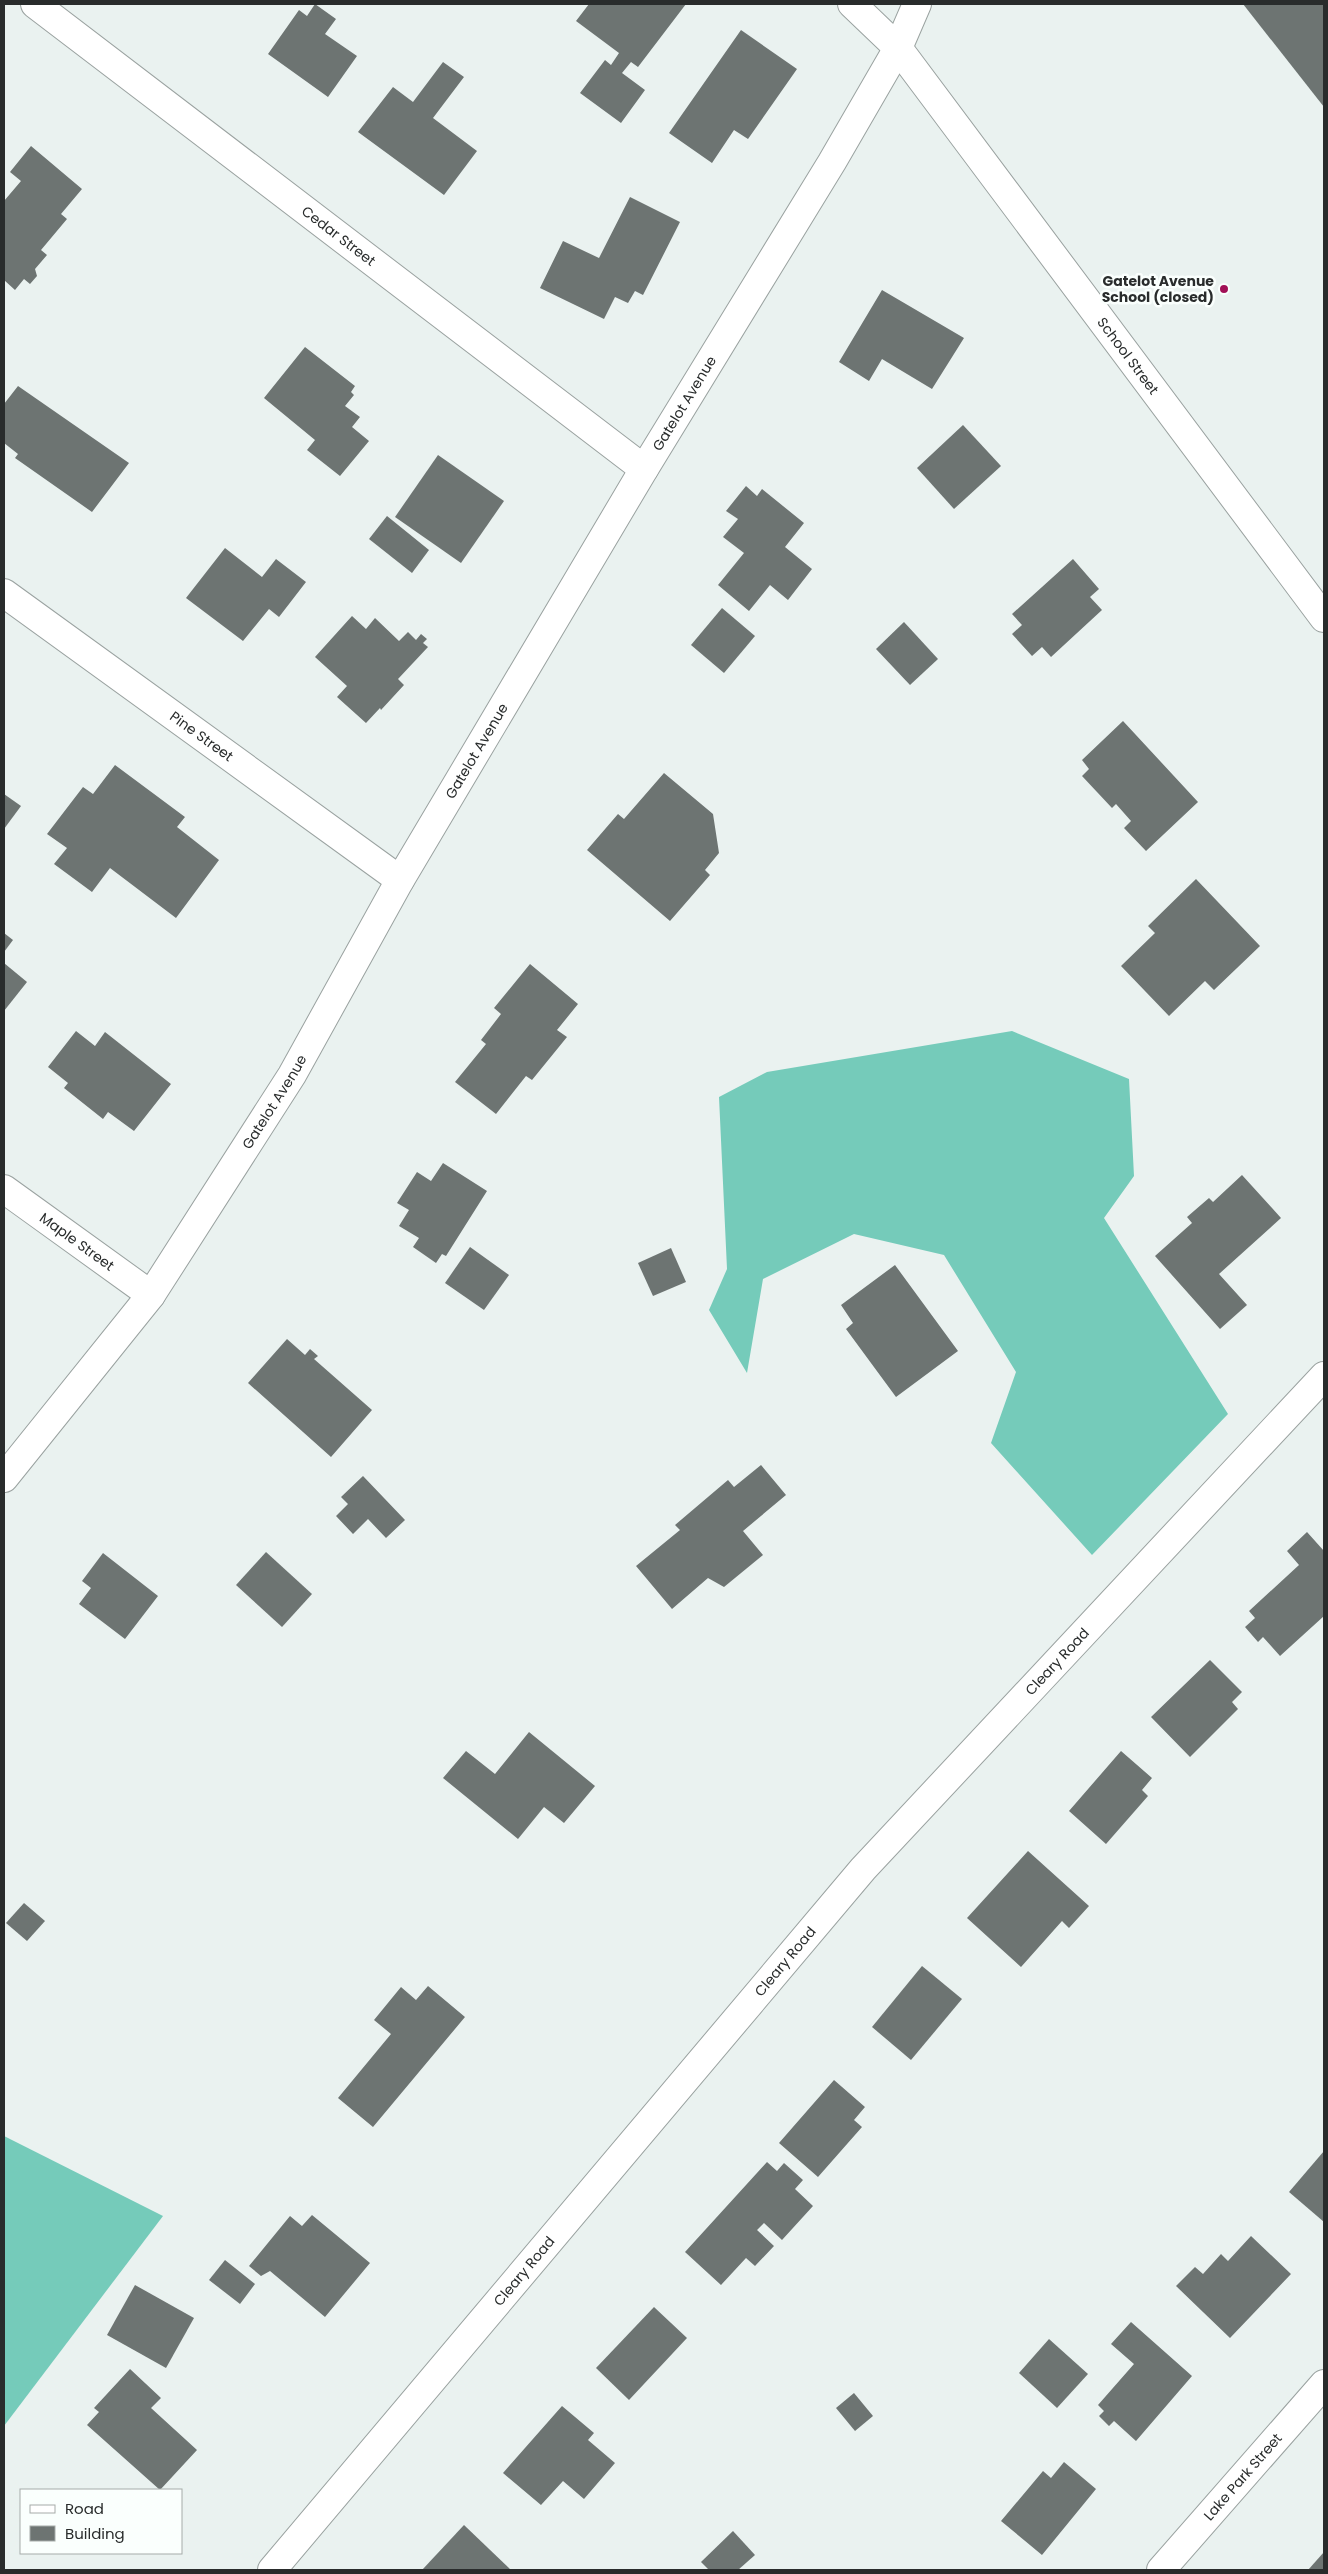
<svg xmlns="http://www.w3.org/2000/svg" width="1328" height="2574" viewBox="0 0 1328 2574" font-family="Poppins,sans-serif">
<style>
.forest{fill:#75cbba}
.building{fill:#6d7472}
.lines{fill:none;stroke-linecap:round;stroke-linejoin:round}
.minor-casing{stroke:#9aa2a0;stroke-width:30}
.minor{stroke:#fff;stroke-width:28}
.poi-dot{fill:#a11056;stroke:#fafffd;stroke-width:2}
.labels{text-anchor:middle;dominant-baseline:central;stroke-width:5;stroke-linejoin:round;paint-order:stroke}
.street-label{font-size:14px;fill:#292c2c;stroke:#fafffd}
.poi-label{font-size:14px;font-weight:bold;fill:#292c2c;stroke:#fafffd;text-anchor:end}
</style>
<rect width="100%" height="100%" fill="#eaf2f0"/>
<g class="forest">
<polygon points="1012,1031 1129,1079 1134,1176 1104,1218 1228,1414 1092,1555 991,1443 1016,1372 944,1255 854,1234 763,1279 747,1373 709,1310 727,1269 719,1097 767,1072"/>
<polygon points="4,2136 163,2216 4,2426"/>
</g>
<g class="building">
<polygon points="315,4 336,19 325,34 357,56 328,97 268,54 299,10 307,16"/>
<polygon points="589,4 686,4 638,67 631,62 622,73 645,90 621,123 580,93 605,60 611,65 619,53 576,21"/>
<polygon points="1243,4 1324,4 1324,107"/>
<polygon points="741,30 797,69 748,139 734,130 712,163 669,133"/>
<polygon points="443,62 464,77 433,118 477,151 444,195 358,132 393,87 413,102"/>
<polygon points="31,146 82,189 61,214 67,219 41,250 47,255 35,269 37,276 30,284 24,279 15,290 4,280 4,201 21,181 10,172"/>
<polygon points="630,197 680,222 643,295 635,291 628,303 615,297 604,319 540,288 563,241 599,258"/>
<polygon points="882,290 964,338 932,389 882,359 869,381 839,362"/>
<polygon points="305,347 355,386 351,392 354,395 345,406 360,417 352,427 369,441 340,476 307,450 315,440 264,398"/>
<polygon points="18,386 129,463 92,512 15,458 18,454 4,443 4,404"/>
<polygon points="963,425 1001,466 954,509 917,468"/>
<polygon points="438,455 504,501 461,563 395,517"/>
<polygon points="746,486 757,496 762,489 804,523 785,547 812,569 788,600 770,585 749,611 718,585 744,553 723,537 738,519 726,511"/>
<polygon points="387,516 429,550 412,573 369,539"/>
<polygon points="225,548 262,577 276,559 306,582 279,617 269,609 243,641 186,598"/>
<polygon points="1073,559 1099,589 1090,597 1102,610 1051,657 1042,647 1032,656 1012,634 1022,625 1012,614"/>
<polygon points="722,608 755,636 724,673 691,645"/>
<polygon points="352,616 366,629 375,618 399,641 408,632 416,640 421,634 427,639 423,643 428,647 398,679 404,685 381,710 380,708 366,723 337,697 347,686 315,657"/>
<polygon points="904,622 938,659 910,685 876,649"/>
<polygon points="1123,721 1198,802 1146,851 1124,828 1131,821 1116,804 1112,808 1082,776 1089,769 1082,760"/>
<polygon points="115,765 185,817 177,827 219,860 176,918 110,868 92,892 54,864 67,848 47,834 83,787 93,794"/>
<polygon points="664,773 713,814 719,853 705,870 710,875 670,921 587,850 618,814 624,819"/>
<polygon points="4,794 21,806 4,829"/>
<polygon points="1196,879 1260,946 1214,990 1205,981 1169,1016 1121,966 1155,933 1148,926"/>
<polygon points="4,933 13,940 4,952"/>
<polygon points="4,963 27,982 4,1011"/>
<polygon points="530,964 578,1004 557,1030 567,1037 532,1080 526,1076 496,1114 455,1082 486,1044 481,1040 501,1014 494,1008"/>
<polygon points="76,1031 95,1046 105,1032 171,1084 134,1131 108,1112 103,1119 64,1088 68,1083 48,1067"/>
<polygon points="443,1163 487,1191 446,1256 442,1254 436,1263 413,1247 419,1238 399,1226 409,1210 397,1203 417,1172 431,1181"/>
<polygon points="1242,1175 1281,1218 1219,1274 1247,1305 1220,1329 1155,1256 1192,1223 1187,1217 1209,1198 1213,1202"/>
<polygon points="470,1247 509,1275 484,1310 445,1283"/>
<polygon points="671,1248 686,1282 653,1296 638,1263"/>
<polygon points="895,1265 958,1351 896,1397 846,1329 853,1323 841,1305"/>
<polygon points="287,1339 305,1355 310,1349 318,1356 314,1359 372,1410 331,1457 248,1383"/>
<polygon points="761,1465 786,1495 743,1531 763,1555 724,1587 708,1578 672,1609 636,1566 680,1530 675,1525 728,1480 734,1487"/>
<polygon points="363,1476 405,1520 386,1538 368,1519 353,1534 336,1516 348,1504 341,1497"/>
<polygon points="1307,1532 1324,1551 1324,1616 1280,1656 1263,1637 1258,1642 1245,1627 1255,1618 1249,1611 1299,1565 1287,1551"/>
<polygon points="266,1552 312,1594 282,1627 236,1585"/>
<polygon points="103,1553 158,1596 125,1639 79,1604 91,1588 82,1581"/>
<polygon points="1210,1660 1242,1692 1232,1702 1238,1709 1190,1757 1151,1717"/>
<polygon points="529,1732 595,1786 564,1823 544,1807 518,1839 443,1778 466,1751 495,1774"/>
<polygon points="1121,1751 1152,1778 1142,1790 1148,1796 1106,1844 1069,1811"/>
<polygon points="1028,1851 1089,1906 1069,1928 1062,1921 1021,1967 967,1918"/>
<polygon points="24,1903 45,1921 27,1941 6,1923"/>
<polygon points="922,1966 962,1999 911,2060 872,2027"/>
<polygon points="428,1986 465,2017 373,2127 338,2098 391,2034 374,2020 401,1987 416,2000"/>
<polygon points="834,2080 865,2107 854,2120 862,2127 818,2177 779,2143"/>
<polygon points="1324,2151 1324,2222 1289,2192"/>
<polygon points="767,2162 777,2171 784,2163 803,2180 795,2189 813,2206 782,2240 764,2223 757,2230 774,2246 755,2266 746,2258 721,2285 685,2252"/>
<polygon points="312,2215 370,2263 325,2317 270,2271 261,2276 249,2266 290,2216 302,2226"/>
<polygon points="1251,2236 1291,2274 1230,2338 1176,2286 1195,2267 1203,2274 1221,2254 1228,2261"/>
<polygon points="225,2260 255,2284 240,2304 209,2280"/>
<polygon points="135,2285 194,2318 166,2368 107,2335"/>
<polygon points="654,2307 687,2338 629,2400 596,2368"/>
<polygon points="1131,2322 1192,2376 1136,2441 1114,2421 1109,2426 1099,2416 1104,2411 1098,2405 1134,2364 1111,2344"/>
<polygon points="1049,2339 1088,2374 1057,2408 1019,2373"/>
<polygon points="130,2369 161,2398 151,2408 197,2450 160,2490 87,2425 99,2412 94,2408"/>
<polygon points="854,2393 873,2416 855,2431 836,2408"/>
<polygon points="562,2406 594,2433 588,2440 615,2463 584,2499 563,2481 541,2505 503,2473"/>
<polygon points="1064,2462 1096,2489 1042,2555 1001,2521 1043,2471 1051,2478"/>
<polygon points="464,2525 511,2570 422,2570"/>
<polygon points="733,2531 755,2555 738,2570 709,2570 701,2562"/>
<polygon points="1324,2552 1324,2570 1308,2570"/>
</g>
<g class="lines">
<g class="minor-casing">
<g id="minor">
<path id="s1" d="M35 4 644 469"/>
<path id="s2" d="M852 4 898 48 1324 618"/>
<path id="s3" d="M4 593 400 880"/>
<path id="s4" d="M4 1189 151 1295"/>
<path id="s5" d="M4 1478 151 1295 292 1075 400 880 644 469 832 162 898 48 917 4"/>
<path id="s6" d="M272 2570 863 1869 1324 1376"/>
<path id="s7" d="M1161 2570 1324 2384"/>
</g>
</g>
<use href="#minor" class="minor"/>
</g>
<circle class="poi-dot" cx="1224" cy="289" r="5"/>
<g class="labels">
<g class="street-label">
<text stroke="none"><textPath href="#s1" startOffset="382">Cedar Street</textPath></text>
<text stroke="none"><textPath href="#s2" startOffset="448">School Street</textPath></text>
<text stroke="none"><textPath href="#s5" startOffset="1274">Gatelot Avenue</textPath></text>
<text stroke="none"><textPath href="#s3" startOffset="244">Pine Street</textPath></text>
<text stroke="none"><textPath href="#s5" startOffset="869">Gatelot Avenue</textPath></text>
<text stroke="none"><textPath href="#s5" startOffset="464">Gatelot Avenue</textPath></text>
<text stroke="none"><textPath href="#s4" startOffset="90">Maple Street</textPath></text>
<text stroke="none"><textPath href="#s6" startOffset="1201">Cleary Road</textPath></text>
<text stroke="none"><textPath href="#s6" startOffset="796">Cleary Road</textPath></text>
<text stroke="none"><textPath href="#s6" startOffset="391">Cleary Road</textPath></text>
<text stroke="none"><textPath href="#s7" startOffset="124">Lake Park Street</textPath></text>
</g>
<g class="poi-label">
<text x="1214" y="281">Gatelot Avenue<tspan x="1214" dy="16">School (closed)</tspan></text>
</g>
</g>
<rect width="1328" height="2574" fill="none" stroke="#292c2c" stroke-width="10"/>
<rect x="20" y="2489" width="162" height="65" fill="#fafffd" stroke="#a6aba9"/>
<rect x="30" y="2505" width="25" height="8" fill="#ffffff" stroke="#a6aba9"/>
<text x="65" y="2514" font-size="15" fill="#292c2c">Road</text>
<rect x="30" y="2526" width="25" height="15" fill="#6d7472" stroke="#a6aba9"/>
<text x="65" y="2539" font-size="15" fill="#292c2c">Building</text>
</svg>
